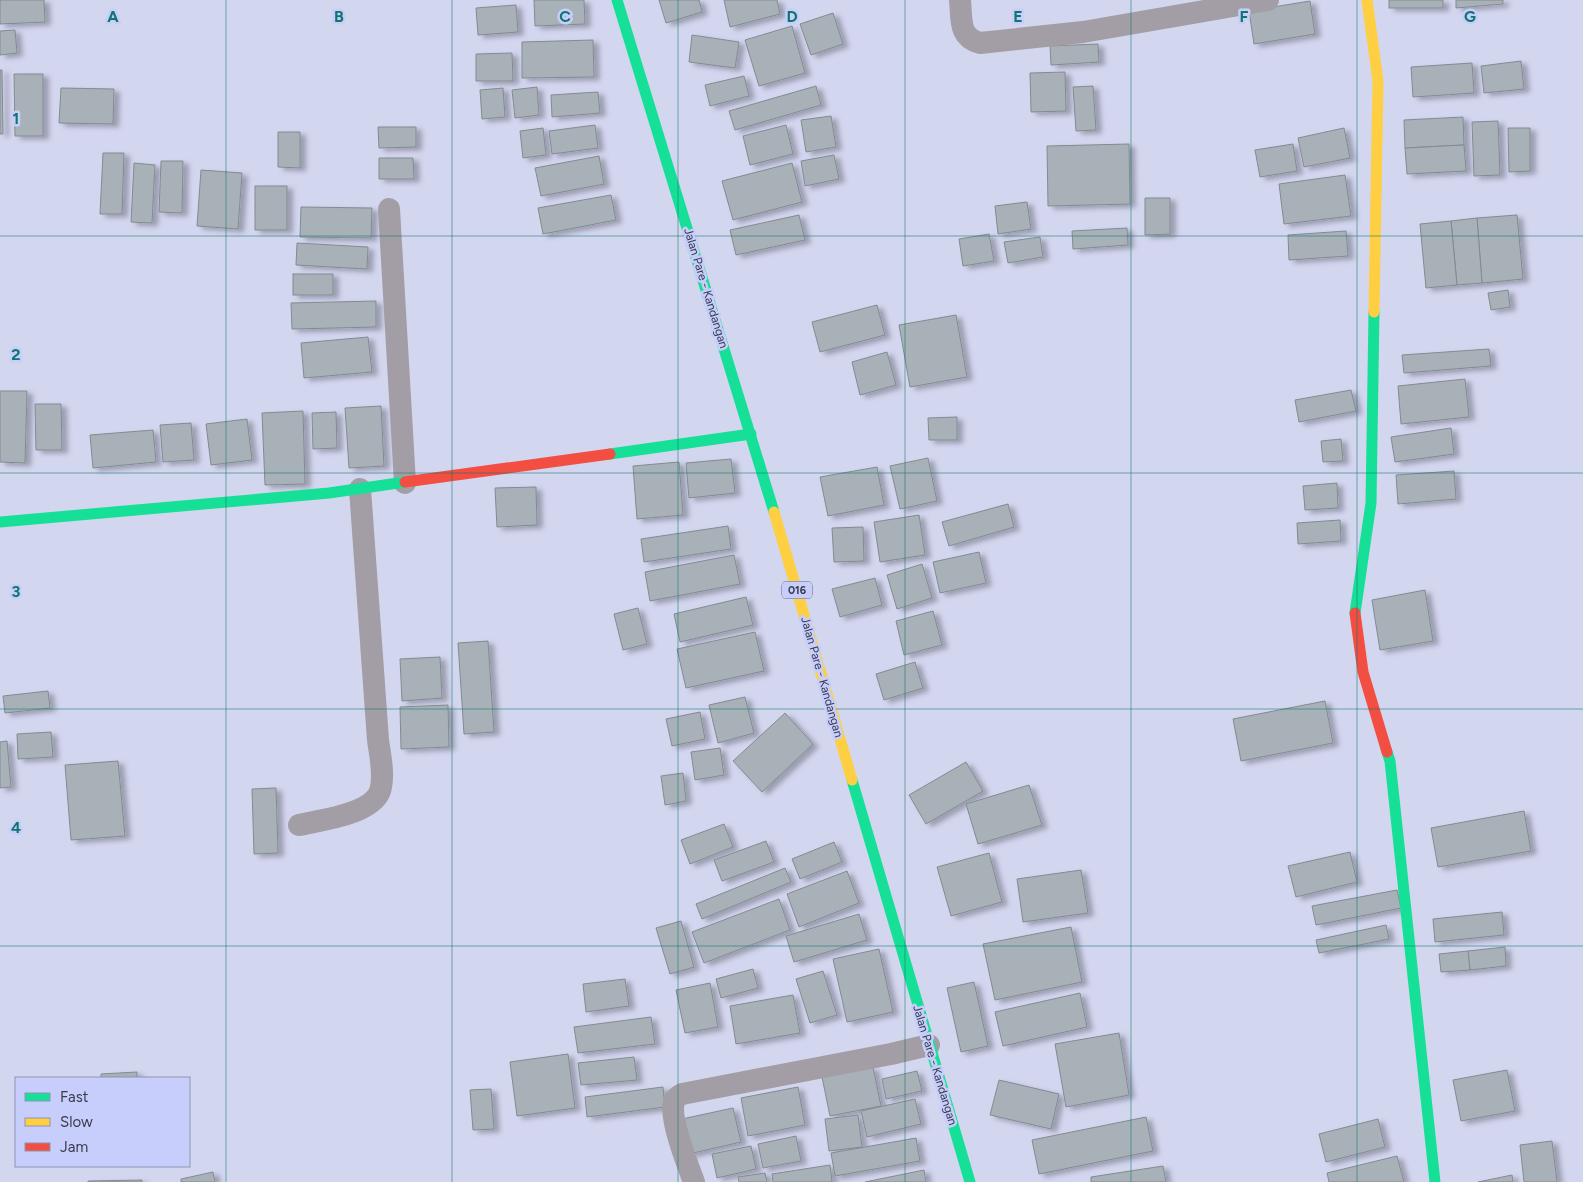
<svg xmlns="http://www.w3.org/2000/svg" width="1583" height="1182" viewBox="0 0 1583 1182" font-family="Figtree,sans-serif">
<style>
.building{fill:#a7b1b7;stroke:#828b92;filter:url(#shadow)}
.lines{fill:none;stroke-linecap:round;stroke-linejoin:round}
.street{stroke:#a39ea5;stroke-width:22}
.fast{stroke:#16e098;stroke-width:11}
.slow{stroke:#ffcf43;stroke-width:11}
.jam{stroke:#f24e42;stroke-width:11}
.grid{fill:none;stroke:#0f766e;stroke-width:1;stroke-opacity:0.55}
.labels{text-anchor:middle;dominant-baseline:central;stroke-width:5;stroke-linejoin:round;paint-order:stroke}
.shield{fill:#c7cefb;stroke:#646781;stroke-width:1}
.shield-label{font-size:11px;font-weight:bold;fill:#393b4d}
.street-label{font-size:12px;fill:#393b4d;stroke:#c7cefb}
.grid-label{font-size:16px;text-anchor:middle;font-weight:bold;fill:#0f766e;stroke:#c7cefb;stroke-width:5;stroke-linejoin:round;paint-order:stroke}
</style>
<defs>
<filter id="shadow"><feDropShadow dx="5.5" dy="3" stdDeviation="2.5" flood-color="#0004"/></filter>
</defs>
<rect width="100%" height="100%" fill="#d3d6ef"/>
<g class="building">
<polygon points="0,0 44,0 45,22 0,24"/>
<polygon points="534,0 584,0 585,24 535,26"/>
<polygon points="659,0 699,0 702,12 666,23"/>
<polygon points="724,0 777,0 780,14 730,27"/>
<rect x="1389" y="0" width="54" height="8"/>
<polygon points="1456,0 1503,0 1503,4 1456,8"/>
<polygon points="1310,1 1315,34 1254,44 1249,11"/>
<polygon points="516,5 518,32 478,35 476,8"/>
<polygon points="833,13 843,44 811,55 800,24"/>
<polygon points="792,26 805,73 759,86 745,40"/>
<polygon points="15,30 17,53 0,55 0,31"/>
<polygon points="692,35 739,42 735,68 689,62"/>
<polygon points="593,40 594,77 522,78 522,42"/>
<polygon points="1098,44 1099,62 1051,65 1050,46"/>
<polygon points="512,53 513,81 476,81 476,54"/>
<polygon points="1521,61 1524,89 1484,93 1481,66"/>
<polygon points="1472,63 1474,93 1413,97 1411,67"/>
<polygon points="0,70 2,70 3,134 0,134"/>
<polygon points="1065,72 1066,111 1031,112 1030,73"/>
<polygon points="14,74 43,74 43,136 15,136"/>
<polygon points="744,76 749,96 710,106 705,85"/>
<polygon points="816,86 821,105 735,130 729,111"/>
<polygon points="1093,86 1096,130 1076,131 1073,87"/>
<polygon points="537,87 539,115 515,118 512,90"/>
<polygon points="61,88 114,89 113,124 59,123"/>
<polygon points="503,88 505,117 482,119 480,90"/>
<polygon points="598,92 600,113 552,117 551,95"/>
<polygon points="831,116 836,147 806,152 801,120"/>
<polygon points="1463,117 1464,145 1405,148 1404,120"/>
<polygon points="1498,121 1500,175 1474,176 1472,122"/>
<polygon points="595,125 598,148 552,154 549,131"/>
<polygon points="786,125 793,154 750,165 743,136"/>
<polygon points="378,127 416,127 416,147 379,148"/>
<polygon points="543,128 546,155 523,158 520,131"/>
<polygon points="1344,128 1350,158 1304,167 1298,138"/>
<polygon points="1508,128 1530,128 1530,171 1509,172"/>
<polygon points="278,132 300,132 300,168 278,167"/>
<polygon points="1129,144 1130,204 1048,206 1047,146"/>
<polygon points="1293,144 1297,171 1260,177 1255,150"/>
<polygon points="1464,145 1466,171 1407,174 1405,148"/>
<polygon points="103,153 124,153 122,214 100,214"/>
<polygon points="834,155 839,179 805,186 801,161"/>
<polygon points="599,156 604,184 541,196 535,168"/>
<polygon points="379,158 413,158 414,179 379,179"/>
<polygon points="161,161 183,161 182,213 159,212"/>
<polygon points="134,163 155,165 152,223 131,222"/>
<polygon points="792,163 802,202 733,220 722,181"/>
<polygon points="201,170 242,173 238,229 197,226"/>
<polygon points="1345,175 1351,216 1284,224 1279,184"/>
<rect x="255" y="186" width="32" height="44"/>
<polygon points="611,195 616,220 543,234 538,208"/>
<polygon points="1145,198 1170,198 1170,234 1145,235"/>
<polygon points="1027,202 1031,229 998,234 995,206"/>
<polygon points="301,207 372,208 371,238 300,237"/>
<polygon points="799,215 805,240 736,255 730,230"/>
<polygon points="1517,215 1523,279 1482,283 1477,218"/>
<polygon points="1477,218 1482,283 1457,285 1451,221"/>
<polygon points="1451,221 1457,285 1426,288 1420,224"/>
<polygon points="1127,228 1128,245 1073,249 1072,231"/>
<polygon points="1346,231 1348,256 1289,260 1288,235"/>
<polygon points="989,234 994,261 963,266 959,239"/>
<polygon points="1040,237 1043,257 1008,263 1004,242"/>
<polygon points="297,243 368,247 367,269 296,265"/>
<rect x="293" y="274" width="40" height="21"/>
<polygon points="1508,290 1510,307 1491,310 1488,293"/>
<polygon points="376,301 376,327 292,329 291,303"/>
<polygon points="877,305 885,335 820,352 812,322"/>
<polygon points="956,315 967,377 910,387 899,325"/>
<polygon points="368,337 372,372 304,378 301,343"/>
<polygon points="1489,349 1491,366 1404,373 1402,355"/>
<polygon points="887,352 896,385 860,395 852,362"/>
<polygon points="1465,379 1469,417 1401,424 1398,386"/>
<polygon points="1351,390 1356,411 1299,422 1295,400"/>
<polygon points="0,391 27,391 25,463 0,462"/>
<polygon points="35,404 61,404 62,450 36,450"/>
<polygon points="381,406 384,466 349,468 345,408"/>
<polygon points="303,411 305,484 265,485 262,413"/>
<polygon points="336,412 337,448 313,449 312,413"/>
<polygon points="957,417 957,440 929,440 928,418"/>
<polygon points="247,419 252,460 211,465 206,424"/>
<polygon points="191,423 194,460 163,462 160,425"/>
<polygon points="1451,428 1454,454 1395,462 1391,437"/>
<polygon points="153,430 156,462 93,468 90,435"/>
<polygon points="1341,439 1343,461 1323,462 1321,441"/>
<polygon points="928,458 937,501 900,509 890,466"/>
<polygon points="731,459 735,493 689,498 686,463"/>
<polygon points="679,462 683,515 637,519 633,466"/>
<polygon points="877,467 884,505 828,516 820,477"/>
<polygon points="1454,471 1456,499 1398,504 1396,475"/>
<polygon points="1337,483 1338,508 1305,510 1303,486"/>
<polygon points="536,487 537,525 497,527 495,488"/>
<polygon points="1008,504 1014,527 949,546 942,522"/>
<polygon points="919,515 925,555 880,562 874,522"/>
<polygon points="1340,520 1341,541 1298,544 1297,523"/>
<polygon points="728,526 731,549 644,562 641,539"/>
<polygon points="863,527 864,561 834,562 832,528"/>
<polygon points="979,552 986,583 940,593 933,562"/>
<polygon points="734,555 740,584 650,601 645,572"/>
<polygon points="922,564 932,598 897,609 887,575"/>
<polygon points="875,578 882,605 840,617 832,589"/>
<polygon points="1425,590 1433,641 1380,650 1372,600"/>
<polygon points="746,597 753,625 680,642 674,614"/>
<polygon points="638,608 647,644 623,650 614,614"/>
<polygon points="933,611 942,645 904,655 896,621"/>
<polygon points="755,632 764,671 686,688 677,649"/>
<polygon points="488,641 494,732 464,734 458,643"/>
<polygon points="440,657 442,698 402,701 400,659"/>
<polygon points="915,662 923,688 884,700 876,674"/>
<polygon points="48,691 50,708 5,713 3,696"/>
<polygon points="745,697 754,733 718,743 709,705"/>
<polygon points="1325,701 1333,743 1241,761 1233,719"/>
<polygon points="448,705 449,747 401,749 400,707"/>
<polygon points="700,712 705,739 672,746 666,719"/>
<polygon points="785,713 813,744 762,792 733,761"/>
<polygon points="51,732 53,757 18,759 17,734"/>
<polygon points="7,741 11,787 0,788 0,742"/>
<polygon points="720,748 724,775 695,780 691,752"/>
<polygon points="118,761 125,836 71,840 65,765"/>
<polygon points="966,762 983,791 926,824 909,795"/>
<polygon points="683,773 686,801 665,805 661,776"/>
<polygon points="1029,785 1042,825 978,844 966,804"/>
<polygon points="276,788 278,853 254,854 252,789"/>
<polygon points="1524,811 1531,851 1438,867 1431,828"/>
<polygon points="724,824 733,847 690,864 681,840"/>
<polygon points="766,841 774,862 722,881 714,860"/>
<polygon points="834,842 842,862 800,879 792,859"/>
<polygon points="1350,852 1357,882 1296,897 1288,866"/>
<polygon points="989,853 1002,902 951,916 937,867"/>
<polygon points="785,868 791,882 702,919 696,904"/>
<polygon points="1081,870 1088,913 1023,922 1017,879"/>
<polygon points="847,871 859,903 799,927 787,894"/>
<polygon points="1397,890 1401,908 1316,925 1312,906"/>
<polygon points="779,899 790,930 704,963 692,932"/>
<polygon points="1502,912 1504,935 1435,942 1433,919"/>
<polygon points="859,914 867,940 794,962 786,936"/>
<polygon points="681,921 694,967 670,974 656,928"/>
<polygon points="1386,925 1389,939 1319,953 1316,940"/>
<polygon points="1071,927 1082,982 995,1000 983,944"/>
<polygon points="1505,947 1506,966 1470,970 1468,951"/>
<polygon points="879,949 893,1012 847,1022 833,959"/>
<polygon points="1468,951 1470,970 1441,972 1439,954"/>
<polygon points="753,969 758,988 721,998 716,979"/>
<polygon points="823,971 837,1015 810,1023 796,979"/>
<polygon points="625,979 629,1006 586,1012 583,984"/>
<polygon points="974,982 988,1046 961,1052 947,988"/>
<polygon points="710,983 718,1027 685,1033 676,990"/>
<polygon points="1080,993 1087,1027 1003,1046 995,1012"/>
<polygon points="793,995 800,1033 736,1044 730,1006"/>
<polygon points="651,1017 655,1044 578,1053 574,1027"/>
<polygon points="1119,1033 1129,1095 1066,1107 1055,1044"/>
<polygon points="568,1054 575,1108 517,1116 510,1062"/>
<polygon points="634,1057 637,1080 581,1085 578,1063"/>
<polygon points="873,1067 881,1106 830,1116 822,1077"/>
<polygon points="1507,1070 1515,1111 1461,1121 1453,1080"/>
<polygon points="917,1071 922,1091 886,1099 882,1079"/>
<polygon points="137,1072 137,1078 101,1078 101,1074"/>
<polygon points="999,1080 1059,1094 1051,1129 990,1115"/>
<polygon points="663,1087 665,1107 587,1117 585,1097"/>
<polygon points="798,1087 805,1125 748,1136 741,1098"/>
<polygon points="491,1089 494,1129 473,1130 470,1090"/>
<polygon points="915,1099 921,1124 867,1137 861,1111"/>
<polygon points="733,1108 741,1142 689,1154 682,1119"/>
<polygon points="858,1115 862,1147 829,1151 825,1119"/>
<polygon points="1146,1117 1153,1151 1039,1174 1032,1140"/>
<polygon points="1378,1119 1385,1147 1326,1162 1319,1134"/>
<polygon points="796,1136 801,1161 763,1168 758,1144"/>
<polygon points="916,1138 920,1161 835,1176 831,1153"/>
<polygon points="1552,1141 1557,1182 1524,1182 1520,1145"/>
<polygon points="751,1146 756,1169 717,1178 712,1154"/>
<polygon points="1397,1156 1404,1182 1329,1182 1327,1173"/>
<polygon points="830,1165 832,1182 773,1182 772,1174"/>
<polygon points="1163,1166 1166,1182 1091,1182 1091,1177"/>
<polygon points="924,1170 926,1182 865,1182"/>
<polygon points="213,1172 215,1182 181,1182 181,1179"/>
<polygon points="765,1173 767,1182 739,1182 738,1177"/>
<polygon points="1512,1175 1513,1182 1478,1182"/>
<polygon points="142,1180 142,1182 88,1182 88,1181"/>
</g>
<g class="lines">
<g class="street">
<path d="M960 0C962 19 958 37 980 43L1083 32 1268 0"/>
<polyline points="389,209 405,483"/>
<path d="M299 825C321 820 377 814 381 787 384 772 380 755 378 740L360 489"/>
<path d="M694 1182C688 1166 669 1118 674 1102 675 1098 678 1096 682 1094L891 1054 929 1045"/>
</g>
<g class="fast">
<polyline points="617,0 774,512"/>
<polyline points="610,454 751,434"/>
<polyline points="0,522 329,493 405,482"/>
<polyline points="1355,613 1371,503 1374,312"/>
<polyline points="1387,752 1390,761 1435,1182"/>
<polyline points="852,780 970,1182"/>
</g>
<g class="slow">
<polyline points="1367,0 1378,81 1374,312"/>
<polyline points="774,512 852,780"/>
</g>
<g class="jam">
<polyline points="405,482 610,454"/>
<polyline points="1355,613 1363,672 1387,752"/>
</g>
</g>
<path class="grid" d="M226 0V1182M452 0V1182M678 0V1182M905 0V1182M1131 0V1182M1357 0V1182M0 236H1583M0 473H1583M0 709H1583M0 946H1583"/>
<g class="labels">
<rect class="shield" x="782" y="581.5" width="30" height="17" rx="4"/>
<g class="shield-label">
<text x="797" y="590">016</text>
</g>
<g class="street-label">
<text transform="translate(706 288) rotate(73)">Jalan Pare - Kandangan</text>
<text transform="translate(822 677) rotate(74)">Jalan Pare - Kandangan</text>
<text transform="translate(935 1065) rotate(73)">Jalan Pare - Kandangan</text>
</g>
</g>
<g class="grid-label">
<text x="113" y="22">A</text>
<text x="339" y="22">B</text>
<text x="565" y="22">C</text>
<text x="792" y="22">D</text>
<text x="1018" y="22">E</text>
<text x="1244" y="22">F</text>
<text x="1470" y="22">G</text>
<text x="16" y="124">1</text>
<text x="16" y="360">2</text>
<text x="16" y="597">3</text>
<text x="16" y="833">4</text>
</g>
<rect x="15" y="1077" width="175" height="90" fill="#c7cefb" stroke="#8e93b5"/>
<rect x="25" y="1093" width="25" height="8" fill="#16e098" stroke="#8e93b5"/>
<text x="60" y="1102" font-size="15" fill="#393b4d">Fast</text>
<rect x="25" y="1118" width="25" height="8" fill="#ffcf43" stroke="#8e93b5"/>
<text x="60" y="1127" font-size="15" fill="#393b4d">Slow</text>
<rect x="25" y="1143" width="25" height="8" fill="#f24e42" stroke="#8e93b5"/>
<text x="60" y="1152" font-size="15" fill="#393b4d">Jam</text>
</svg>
